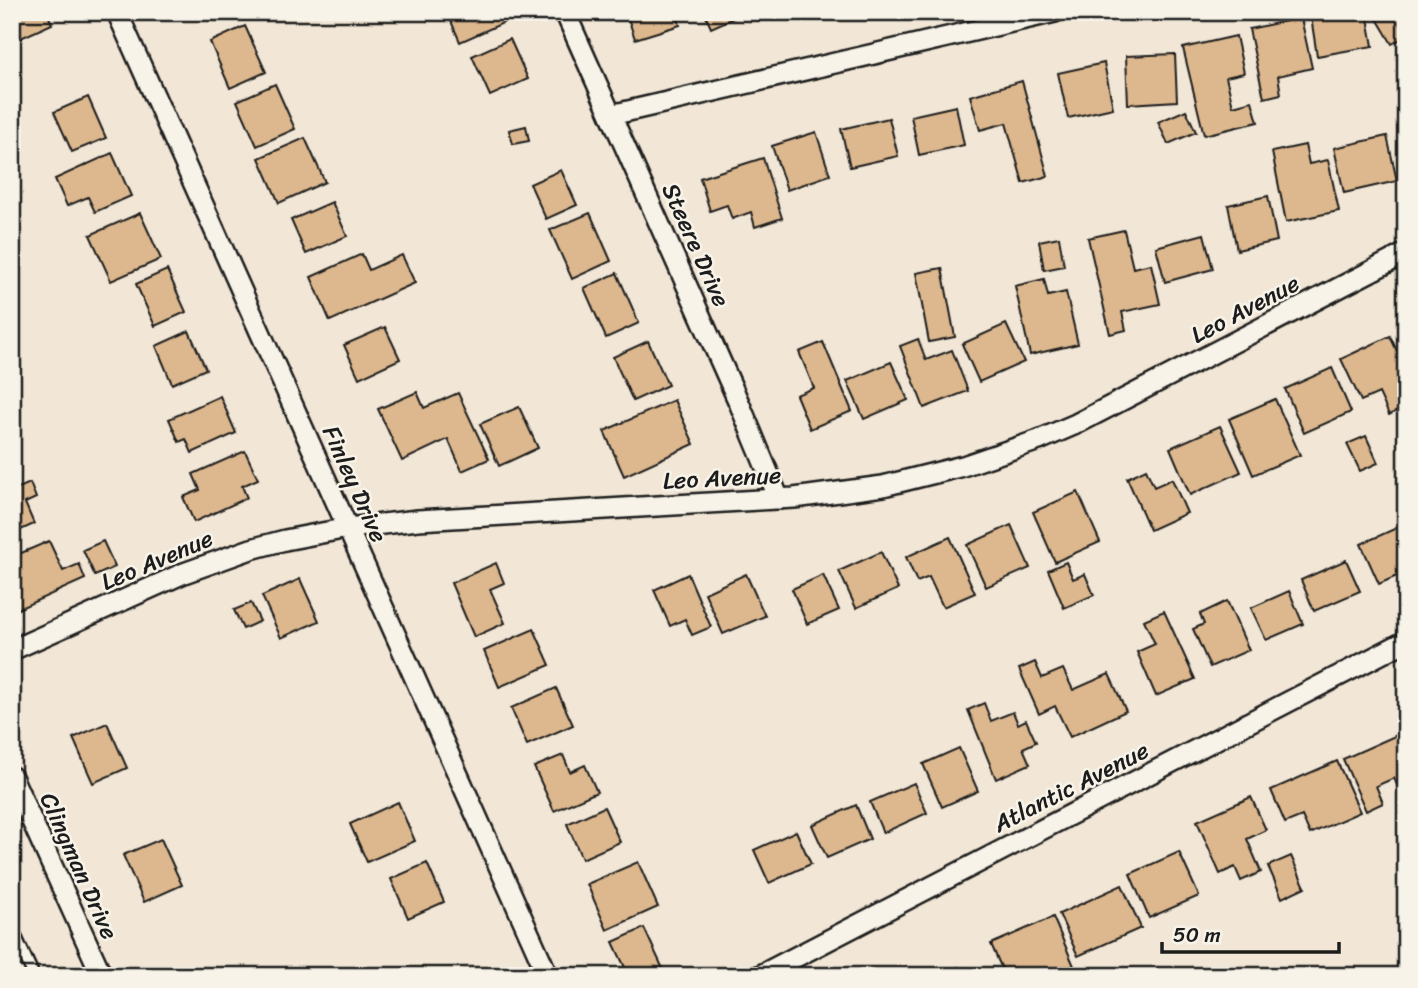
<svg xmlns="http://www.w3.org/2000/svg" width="1418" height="988" viewBox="0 0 1418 988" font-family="Sriracha,sans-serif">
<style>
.building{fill:#ddb88e;stroke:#1c1c1c;stroke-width:2}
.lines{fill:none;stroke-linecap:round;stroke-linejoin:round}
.lane-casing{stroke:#1c1c1c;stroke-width:15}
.street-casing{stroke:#1c1c1c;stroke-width:24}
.lane{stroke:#f7f3e8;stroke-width:10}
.street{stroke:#f7f3e8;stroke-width:19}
.labels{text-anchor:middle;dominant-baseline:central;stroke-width:5;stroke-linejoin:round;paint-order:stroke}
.street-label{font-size:24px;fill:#1c1c1c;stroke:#f7f3e8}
</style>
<rect width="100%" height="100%" fill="#f2e7d6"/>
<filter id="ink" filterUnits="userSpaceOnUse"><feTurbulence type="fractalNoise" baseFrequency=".0143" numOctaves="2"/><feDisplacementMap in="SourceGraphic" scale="14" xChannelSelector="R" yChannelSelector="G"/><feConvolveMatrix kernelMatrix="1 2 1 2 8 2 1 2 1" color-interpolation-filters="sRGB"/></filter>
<g filter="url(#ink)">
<g class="building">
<polygon points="12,12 47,12 52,24 21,38 12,18"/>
<polygon points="447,12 499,12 503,23 460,42"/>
<polygon points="626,12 676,12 680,25 635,39"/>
<polygon points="704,12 747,12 711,28"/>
<polygon points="1336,12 1367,12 1373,46 1317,56 1311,17"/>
<polygon points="1373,12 1406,12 1406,36 1392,44"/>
<polygon points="1301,18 1312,68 1278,76 1281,94 1264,98 1249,29"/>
<polygon points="245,26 266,72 230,88 210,42"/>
<polygon points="1236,36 1244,73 1226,77 1233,106 1252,101 1258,122 1204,135 1183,48"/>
<polygon points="510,39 528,79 490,96 472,56"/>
<polygon points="1175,54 1177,101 1128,104 1126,56"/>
<polygon points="1104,63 1113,108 1068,118 1058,73"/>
<polygon points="1022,81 1048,176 1023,183 1006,123 980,130 970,96"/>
<polygon points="275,84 295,129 257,146 237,101"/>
<polygon points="88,97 106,138 72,152 54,112"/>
<polygon points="956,106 964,145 919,155 911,116"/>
<polygon points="1186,110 1196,132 1168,144 1158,122"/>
<polygon points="889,118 898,156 850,167 841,129"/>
<polygon points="526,126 529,141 513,144 509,130"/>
<polygon points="816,132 830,175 787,190 772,146"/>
<polygon points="1406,132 1406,165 1398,134"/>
<polygon points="1387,136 1397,181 1344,193 1334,148"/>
<polygon points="305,138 325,182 279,203 259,158"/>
<polygon points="1305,145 1309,164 1328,160 1339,211 1286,222 1272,152"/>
<polygon points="112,153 131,196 95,212 88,197 67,206 55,179"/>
<polygon points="763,158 782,218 755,227 751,212 732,219 727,205 710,211 700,178"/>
<polygon points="561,170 577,205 546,219 530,184"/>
<polygon points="1268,196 1277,241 1237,250 1228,205"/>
<polygon points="332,202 347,236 306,254 291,220"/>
<polygon points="140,213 161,259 111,281 90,235"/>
<polygon points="590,213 611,261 572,279 550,230"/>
<polygon points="1124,230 1133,268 1151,264 1160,304 1122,312 1126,330 1110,334 1088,238"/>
<polygon points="1204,234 1213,269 1165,282 1156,247"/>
<polygon points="1059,237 1064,266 1044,270 1039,241"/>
<polygon points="362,254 369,270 402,255 415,283 330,321 311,277"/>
<polygon points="942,268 955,337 929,342 916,273"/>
<polygon points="167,270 186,312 155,326 136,284"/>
<polygon points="617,273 639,323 606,338 584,288"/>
<polygon points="1044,279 1048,296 1066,292 1078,344 1030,355 1015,286"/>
<polygon points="1006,324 1024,362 979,382 962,344"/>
<polygon points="385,327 400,359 359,378 344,345"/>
<polygon points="1406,327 1406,348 1398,331"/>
<polygon points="189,331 206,369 172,384 156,346"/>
<polygon points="1390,336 1406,370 1406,407 1389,415 1379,393 1361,401 1341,359"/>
<polygon points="918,339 926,360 952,350 968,391 924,408 900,346"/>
<polygon points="648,341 668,385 633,401 613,357"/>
<polygon points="823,342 852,411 810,429 796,395 814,388 799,352"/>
<polygon points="891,362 908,400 864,419 847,381"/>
<polygon points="1332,368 1351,412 1304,433 1285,389"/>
<polygon points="417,392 424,408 458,393 489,459 462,471 448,439 402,461 378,409"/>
<polygon points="220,396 236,433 192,453 186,439 179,442 169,419"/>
<polygon points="1275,399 1300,455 1253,475 1229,419"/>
<polygon points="674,400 694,444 624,476 604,431"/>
<polygon points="519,407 538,448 499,466 480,424"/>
<polygon points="1220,426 1241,472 1190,495 1170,448"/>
<polygon points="1366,436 1378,463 1360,471 1347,444"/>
<polygon points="245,451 258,479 242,486 247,498 194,522 183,497 200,490 193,474"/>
<polygon points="1146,469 1154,487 1172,479 1187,513 1150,530 1127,478"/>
<polygon points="30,483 36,498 25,503 34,524 12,534 12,491"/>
<polygon points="1078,492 1100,542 1055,562 1033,512"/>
<polygon points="1011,525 1030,568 986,587 967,545"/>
<polygon points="1403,525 1406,532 1406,572 1379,584 1361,544"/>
<polygon points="950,537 975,593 943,607 929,577 917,582 906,557"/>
<polygon points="49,541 63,571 79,564 85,579 16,610 12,601 12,557"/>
<polygon points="103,541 115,567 95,576 83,550"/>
<polygon points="881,552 898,589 856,608 839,571"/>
<polygon points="1346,560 1360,591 1314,611 1301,580"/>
<polygon points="1066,562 1073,579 1085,574 1094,595 1064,608 1048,570"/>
<polygon points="496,563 504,583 490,589 505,623 474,637 451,583"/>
<polygon points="688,574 711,627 692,635 685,619 670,626 654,590"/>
<polygon points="746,574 765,616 723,634 705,593"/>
<polygon points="823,575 839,610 807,624 792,589"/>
<polygon points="300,579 319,621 281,638 262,596"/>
<polygon points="1289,591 1303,624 1266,640 1251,608"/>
<polygon points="1227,601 1249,650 1210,667 1193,629 1204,624 1200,614"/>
<polygon points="251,603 260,621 243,629 234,610"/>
<polygon points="1164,611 1195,679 1156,696 1137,652 1155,644 1144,620"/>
<polygon points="534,629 550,665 499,687 484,651"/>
<polygon points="1035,662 1042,678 1063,669 1073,690 1109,674 1126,711 1070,737 1055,706 1039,714 1019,669"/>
<polygon points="556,688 573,725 527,745 511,708"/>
<polygon points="984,703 991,721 1013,712 1018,724 1026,720 1036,742 1023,748 1030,764 996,779 968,710"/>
<polygon points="107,723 127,768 93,783 73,738"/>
<polygon points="1406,731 1406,791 1401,794 1394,778 1376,786 1383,803 1366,811 1343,759"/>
<polygon points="959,748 978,791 942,807 923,764"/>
<polygon points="563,755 570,772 585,765 597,792 554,811 534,767"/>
<polygon points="1337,761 1360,812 1310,834 1302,816 1285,823 1271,790"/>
<polygon points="914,783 927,813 883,833 870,802"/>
<polygon points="1251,797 1266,830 1247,839 1261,872 1241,881 1235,867 1220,874 1197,821"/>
<polygon points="398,802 415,841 367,862 350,824"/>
<polygon points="856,805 870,839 827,858 812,825"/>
<polygon points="604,807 620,842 582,859 567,824"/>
<polygon points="796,831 811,864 769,883 754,850"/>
<polygon points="161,839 182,885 144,902 123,855"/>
<polygon points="1179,852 1199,896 1149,918 1130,874"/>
<polygon points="1291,856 1305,887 1282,898 1268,866"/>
<polygon points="638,862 658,907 607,930 587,884"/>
<polygon points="427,863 444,902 408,918 391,879"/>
<polygon points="1122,885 1141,928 1078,956 1059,914"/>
<polygon points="1053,917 1077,973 1070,976 1039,976 1037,972 1028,976 1005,976 991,944"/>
<polygon points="644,928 664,971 654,976 629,976 613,942"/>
<polygon points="958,967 962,976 940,976"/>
</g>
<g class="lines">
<g class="lane-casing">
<polyline id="lane" points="12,928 34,976"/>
</g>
<g class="street-casing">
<g id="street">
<polyline points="117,12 548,976"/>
<polyline points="565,12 740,405 779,499"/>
<polyline points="611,115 1055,12"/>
<polyline points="12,650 184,573 251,549 285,540 348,528 418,520 794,498 883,486 963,466 1039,440 1076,424 1406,253"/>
<polyline points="12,777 102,976"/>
<polyline points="759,976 1406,641"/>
</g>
</g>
<use href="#lane" class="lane"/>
<use href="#street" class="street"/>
</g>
</g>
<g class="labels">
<g class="street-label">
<text transform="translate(696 245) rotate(66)">Steere Drive</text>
<text transform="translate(1245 309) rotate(-28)">Leo Avenue</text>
<text transform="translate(722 478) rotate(-3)">Leo Avenue</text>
<text transform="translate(355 484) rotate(66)">Finley Drive</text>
<text transform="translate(157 560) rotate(-23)">Leo Avenue</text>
<text transform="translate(1071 787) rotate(-27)">Atlantic Avenue</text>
<text transform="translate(79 866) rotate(66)">Clingman Drive</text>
</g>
</g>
<rect width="1418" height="988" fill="none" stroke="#f7f3e8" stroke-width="42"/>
<rect x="21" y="21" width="1376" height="946" fill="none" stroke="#1c1c1c" stroke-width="2.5" filter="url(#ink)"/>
<path d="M1162 942v10h177v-10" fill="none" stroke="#1c1c1c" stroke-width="3.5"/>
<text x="1173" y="942" font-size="21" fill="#1c1c1c" stroke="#f7f3e8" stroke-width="5" paint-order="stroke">50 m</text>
</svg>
